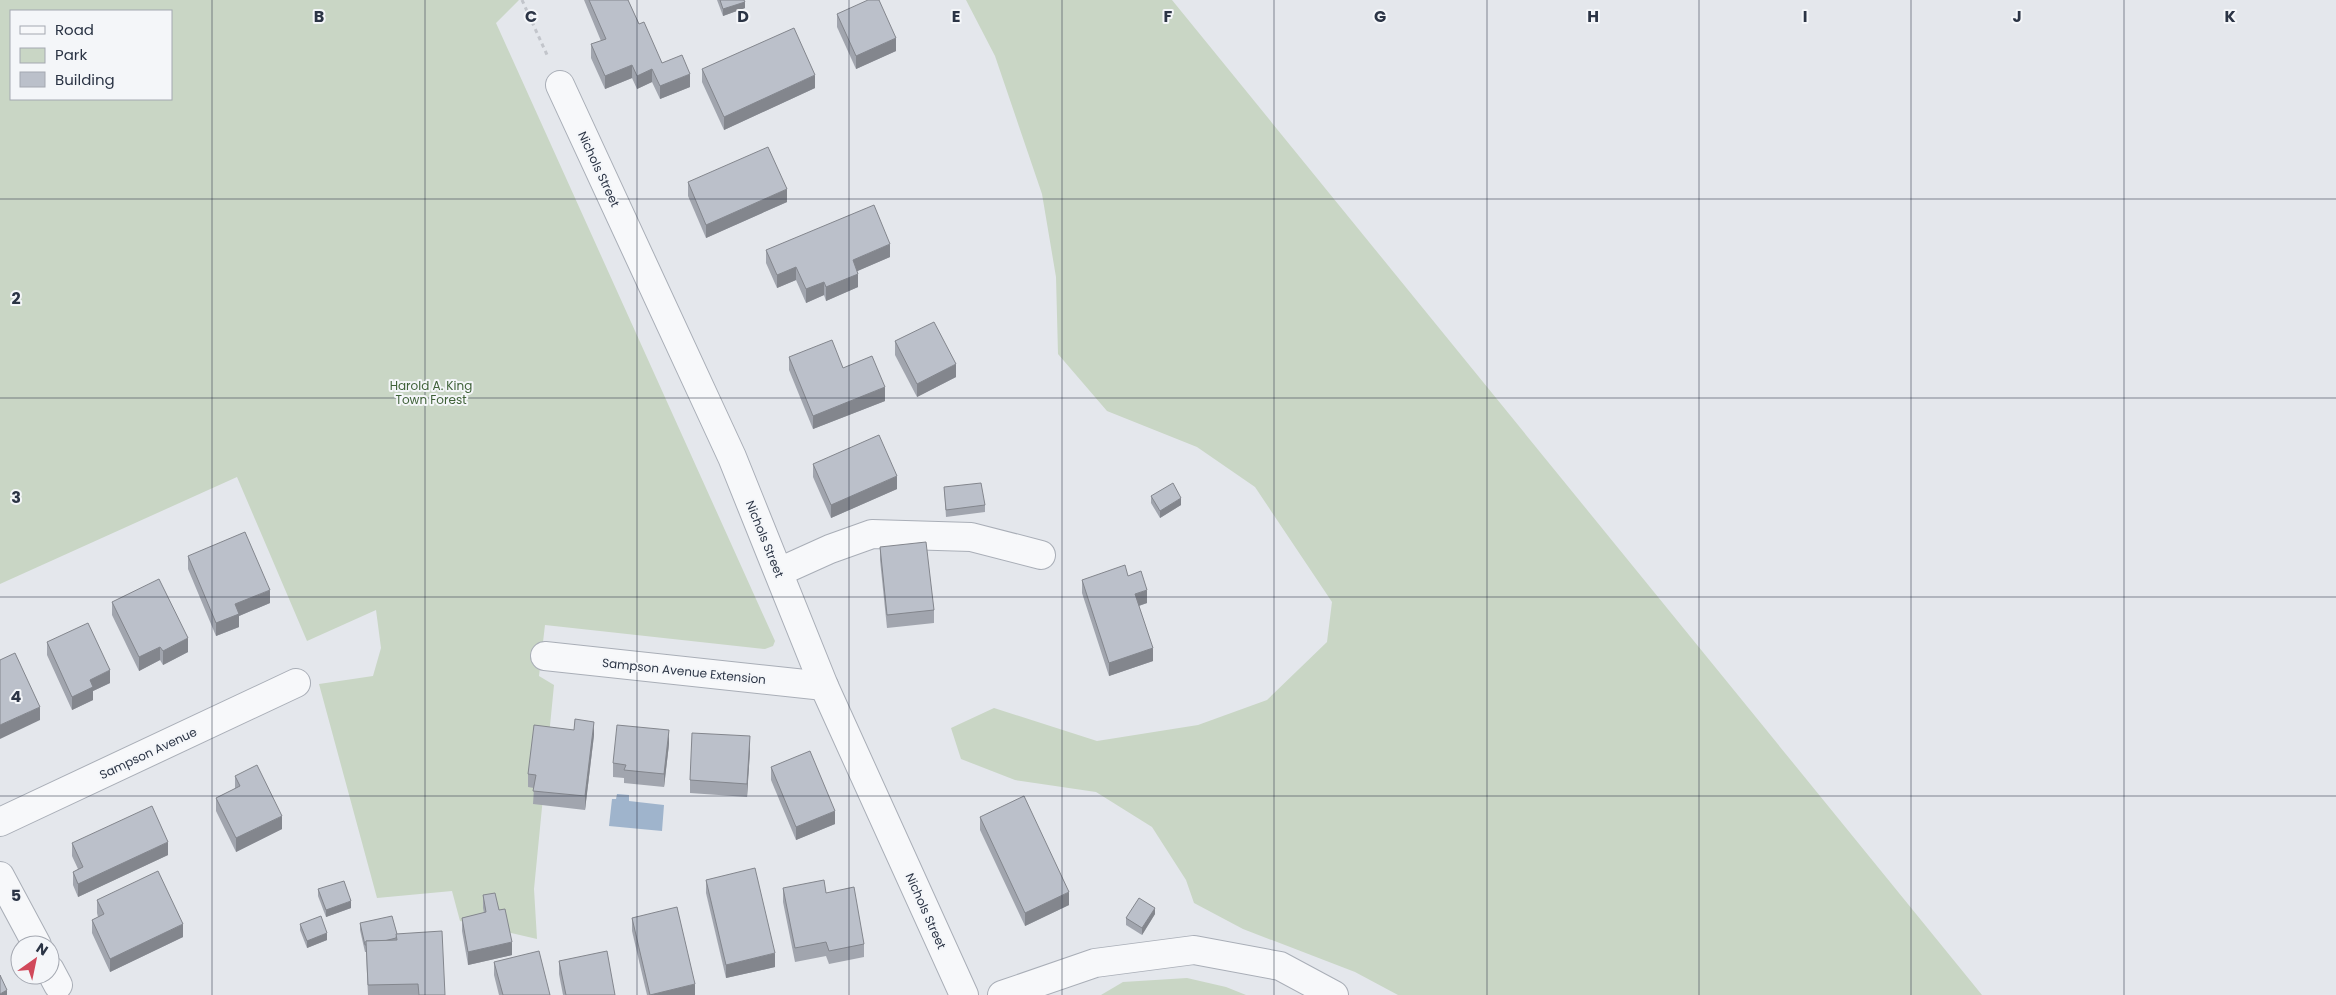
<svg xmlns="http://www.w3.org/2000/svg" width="2336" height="995" viewBox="0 0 2336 995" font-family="Poppins,sans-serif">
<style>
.green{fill:#c9d6c5;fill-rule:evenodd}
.water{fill:#9fb4cc}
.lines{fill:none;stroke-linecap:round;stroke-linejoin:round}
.minor-casing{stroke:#a9aeb7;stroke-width:30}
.path{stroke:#c2c5cb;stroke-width:3;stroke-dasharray:4 4;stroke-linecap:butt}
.minor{stroke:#f7f8fa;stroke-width:28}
.wall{fill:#a1a5ae}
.shaded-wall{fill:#83868d}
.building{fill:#bbc0ca;stroke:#83868d}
.grid{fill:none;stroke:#2b3445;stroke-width:1;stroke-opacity:0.55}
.labels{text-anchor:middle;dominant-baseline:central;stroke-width:4;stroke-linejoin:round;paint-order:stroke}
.street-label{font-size:12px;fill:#2b3445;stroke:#f4f6f9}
.park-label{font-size:12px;fill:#3f6138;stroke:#f4f6f9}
.grid-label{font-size:16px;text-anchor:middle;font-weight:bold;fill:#2b3445;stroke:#f4f6f9;stroke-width:4;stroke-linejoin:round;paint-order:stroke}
</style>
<rect width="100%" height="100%" fill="#e4e7ec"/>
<g class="green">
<path d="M0 0H519L496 23 775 641 773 646 765 649 545 625 539 676 554 685 534 889 537 939 460 921 452 891 377 898 319 684 373 676 381 648 376 610 307 641 237 477 0 584ZM11 11H171V99H11Z"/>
<polygon points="966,0 1172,0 1982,995 1398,995 1355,972 1243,929 1194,903 1186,880 1152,827 1096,792 1015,780 961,759 951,728 994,708 1097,741 1198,725 1267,700 1327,642 1332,602 1255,487 1197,447 1107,411 1058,354 1056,277 1042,194 995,56"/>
<polygon points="1187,978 1226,987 1246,995 1101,995 1123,982"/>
</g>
<polygon class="water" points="617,794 629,795 629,801 664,805 662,831 609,826 612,799 616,799"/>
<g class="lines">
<g class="minor-casing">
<g id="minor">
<polyline points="560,85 732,457 824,686 964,995"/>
<polyline points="779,572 830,549 872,534 971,537 1041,555"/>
<polyline points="545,656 824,686"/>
<polyline points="0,822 296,683"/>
<polyline points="0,876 37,945"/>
<polyline points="50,970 58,985"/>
<polyline points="1002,995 1095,963 1194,950 1280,966 1334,995"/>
</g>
</g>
<polyline class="path" points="522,0 548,57"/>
<use href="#minor" class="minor"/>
</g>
<g class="wall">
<polygon points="584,0 628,0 639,24 662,63 690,87 660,99 652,82 637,89 632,78 605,89 591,58 591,44 601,41"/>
<polygon points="717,0 744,0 745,8 723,16"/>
<polygon points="837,14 896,51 856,69 837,27"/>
<polygon points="702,69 815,88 724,130 702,82"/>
<polygon points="688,182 787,202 706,238 688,196"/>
<polygon points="766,250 890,257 857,271 858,287 826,301 824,295 806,303 796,280 777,288 766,263"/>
<polygon points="895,341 956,377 917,397 895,355"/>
<polygon points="789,357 843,368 885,401 813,429 789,370"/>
<polygon points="813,464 897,489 831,518 813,477"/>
<polygon points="944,487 985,505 985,512 946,517"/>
<polygon points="1151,496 1181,505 1160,518 1151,503"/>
<polygon points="880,547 934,610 934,623 887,628 880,560"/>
<polygon points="188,556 270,603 239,616 239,627 216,636 188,569"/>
<polygon points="1128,576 1147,603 1139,606 1153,661 1109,676 1082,593 1082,580"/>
<polygon points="112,602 188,652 163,665 160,660 139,671 112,615"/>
<polygon points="47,642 110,683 93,691 93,700 72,710 47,655"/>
<polygon points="594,735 585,810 533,804 534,788 528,787 528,774"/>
<polygon points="669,744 664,787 624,783 624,778 613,777 613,763"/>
<polygon points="750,750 747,797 690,793 690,780"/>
<polygon points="771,767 835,824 796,840 771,780"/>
<polygon points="235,776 282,829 236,852 216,811 216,798 235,789"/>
<polygon points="980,817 1069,905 1025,926 980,830"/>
<polygon points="72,843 168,855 78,897 73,885 73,872 78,869 72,856"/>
<polygon points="706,880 775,967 726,978 706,893"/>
<polygon points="783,888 826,893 864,944 864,957 829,964 826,956 795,962 783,902"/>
<polygon points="318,889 351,908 326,917 318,896"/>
<polygon points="483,895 499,910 512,955 468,965 462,931 462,918 484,913 483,908"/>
<polygon points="97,900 183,937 110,972 92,933 92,920 98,917 97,913"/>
<polygon points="1155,914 1142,935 1126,925 1126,918"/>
<polygon points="632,918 695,995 647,995 632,931"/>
<polygon points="360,923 397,934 445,995 368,995 366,952 365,952 360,930"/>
<polygon points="300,924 327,940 307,948 300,930"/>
<polygon points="559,961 615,995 563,995 559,974"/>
<polygon points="494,962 550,995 499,995 494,975"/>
</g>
<g class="shaded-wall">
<polygon points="745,2 745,8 723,16 723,9"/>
<polygon points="896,38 896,51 856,69 856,56"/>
<polygon points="632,65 632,78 605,89 605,76"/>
<polygon points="652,69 652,82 637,89 637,76"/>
<polygon points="690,74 690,87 660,99 660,86"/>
<polygon points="815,75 815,88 724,130 724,117"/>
<polygon points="787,189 787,202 706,238 706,225"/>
<polygon points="890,244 890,257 853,273 853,260"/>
<polygon points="796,267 796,280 777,288 777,275"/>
<polygon points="858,274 858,287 826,301 826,287"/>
<polygon points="824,282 824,295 806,303 806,289"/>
<polygon points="956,364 956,377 917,397 917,384"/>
<polygon points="885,387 885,401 813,429 813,416"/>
<polygon points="897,476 897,489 831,518 831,505"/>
<polygon points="1181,498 1181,505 1160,518 1160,511"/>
<polygon points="270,590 270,603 239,616 239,627 216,636 216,623 235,604"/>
<polygon points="1147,590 1147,603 1135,607 1135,594"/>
<polygon points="188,638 188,652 163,665 163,651"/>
<polygon points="160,647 160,660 139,671 139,657"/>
<polygon points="1153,648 1153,661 1109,676 1109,663"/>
<polygon points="110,670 110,683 93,691 93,700 72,710 72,697 90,680"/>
<polygon points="40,707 40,720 0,739 0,725"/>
<polygon points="594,722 594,735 585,810 585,796"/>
<polygon points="669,730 669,744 664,787 664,774"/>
<polygon points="750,736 750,750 747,797 747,784"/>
<polygon points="835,811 835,824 796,840 796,827"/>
<polygon points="282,816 282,829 236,852 236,838"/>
<polygon points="168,842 168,855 78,897 78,884"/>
<polygon points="1069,892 1069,905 1025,926 1025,913"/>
<polygon points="351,901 351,908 326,917 326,910"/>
<polygon points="1155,908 1155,914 1142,935 1142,928"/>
<polygon points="183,924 183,937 110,972 110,959"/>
<polygon points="327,933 327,940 307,948 307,941"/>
<polygon points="512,942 512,955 468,965 468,952"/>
<polygon points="775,953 775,967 726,978 726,965"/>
<polygon points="695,984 695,995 650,995"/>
<polygon points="7,990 7,995 0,995 0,994"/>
</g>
<g class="building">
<polygon points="589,0 628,0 639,24 644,22 662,63 682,55 690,74 660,86 652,69 637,76 632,65 605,76 591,44 606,39"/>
<polygon points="720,0 744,0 745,2 723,9"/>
<polygon points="868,0 879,0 896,38 856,56 837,14"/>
<polygon points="794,28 815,75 724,117 702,69"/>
<polygon points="768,147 787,189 706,225 688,182"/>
<polygon points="874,205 890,244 853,260 858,274 826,287 824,282 806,289 796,267 777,275 766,250"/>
<polygon points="934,322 956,364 917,384 895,341"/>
<polygon points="832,340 843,368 872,356 885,387 813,416 789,357"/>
<polygon points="879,435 897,476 831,505 813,464"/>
<polygon points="981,483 985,505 946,510 944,487"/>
<polygon points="1173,483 1181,498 1160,511 1151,496"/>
<polygon points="245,532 270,590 235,604 239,614 216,623 188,556"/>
<polygon points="926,542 934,610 887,615 880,547"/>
<polygon points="1125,565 1128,576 1141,571 1147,590 1135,594 1153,648 1109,663 1082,580"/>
<polygon points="159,579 188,638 163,651 160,647 139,657 112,602"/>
<polygon points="88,623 110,670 90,680 93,687 72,697 47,642"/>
<polygon points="15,653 40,707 0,725 0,660"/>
<polygon points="575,719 594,722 585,796 533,791 536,775 528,774 534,725 574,730"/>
<polygon points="617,725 669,730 664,774 624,770 626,765 613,763"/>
<polygon points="692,733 750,736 747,784 690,780"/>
<polygon points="810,751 835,811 796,827 771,767"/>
<polygon points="257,765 282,816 236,838 216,798 240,786 235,776"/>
<polygon points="1024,796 1069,892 1025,913 980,817"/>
<polygon points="152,806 168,842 78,884 73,872 83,867 72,843"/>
<polygon points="755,868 775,953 726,965 706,880"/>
<polygon points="158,871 183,924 110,959 92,920 104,914 97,900"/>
<polygon points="824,880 826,893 854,887 864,944 829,951 826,942 795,948 783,888"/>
<polygon points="344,881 351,901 326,910 318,889"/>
<polygon points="495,893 499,910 505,909 512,942 468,952 462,918 486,912 483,895"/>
<polygon points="1139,898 1155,908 1142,928 1126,918"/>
<polygon points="677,907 695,984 650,995 632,918"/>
<polygon points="321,916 327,933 307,941 300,924"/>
<polygon points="392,916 397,934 396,938 384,941 366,941 366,945 365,945 360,923"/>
<polygon points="442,931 445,995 419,995 418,984 368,985 366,941 397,940 396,934"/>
<polygon points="539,951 550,995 503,995 494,962"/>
<polygon points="607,951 615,995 566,995 559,961"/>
<polygon points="0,975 7,990 0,994"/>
</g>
<path class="grid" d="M212 0V995M425 0V995M637 0V995M849 0V995M1062 0V995M1274 0V995M1487 0V995M1699 0V995M1911 0V995M2124 0V995M0 199H2336M0 398H2336M0 597H2336M0 796H2336"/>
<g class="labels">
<g class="street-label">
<text transform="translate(599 169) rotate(65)">Nichols Street</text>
<text transform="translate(765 539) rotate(68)">Nichols Street</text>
<text transform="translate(684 671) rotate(6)">Sampson Avenue Extension</text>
<text transform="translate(148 753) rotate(-25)">Sampson Avenue</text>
<text transform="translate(926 911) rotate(66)">Nichols Street</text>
</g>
<g class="park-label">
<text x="431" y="385">Harold A. King<tspan x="431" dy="14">Town Forest</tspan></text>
</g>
</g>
<g class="grid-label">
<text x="319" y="22">B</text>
<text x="531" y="22">C</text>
<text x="743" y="22">D</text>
<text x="956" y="22">E</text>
<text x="1168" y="22">F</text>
<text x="1380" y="22">G</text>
<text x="1593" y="22">H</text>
<text x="1805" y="22">I</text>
<text x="2017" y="22">J</text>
<text x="2230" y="22">K</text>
<text x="16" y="304">2</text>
<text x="16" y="503">3</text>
<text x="16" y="702">4</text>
<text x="16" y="901">5</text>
</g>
<rect x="10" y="10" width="162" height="90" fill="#f4f6f9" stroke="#a4a8b1"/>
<rect x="20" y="26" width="25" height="8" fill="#f7f8fa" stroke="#a4a8b1"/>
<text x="55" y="35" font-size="15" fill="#2b3445">Road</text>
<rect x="20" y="48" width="25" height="15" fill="#c9d6c5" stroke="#a4a8b1"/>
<text x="55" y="60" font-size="15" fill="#2b3445">Park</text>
<rect x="20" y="72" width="25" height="15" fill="#bbc0ca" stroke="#a4a8b1"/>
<text x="55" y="85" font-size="15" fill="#2b3445">Building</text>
<g transform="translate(35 960) rotate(33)"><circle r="24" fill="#f4f6f9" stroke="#a4a8b1"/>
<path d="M0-4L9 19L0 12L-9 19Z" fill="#d1495b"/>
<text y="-8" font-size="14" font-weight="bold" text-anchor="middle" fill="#2b3445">N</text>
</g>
</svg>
